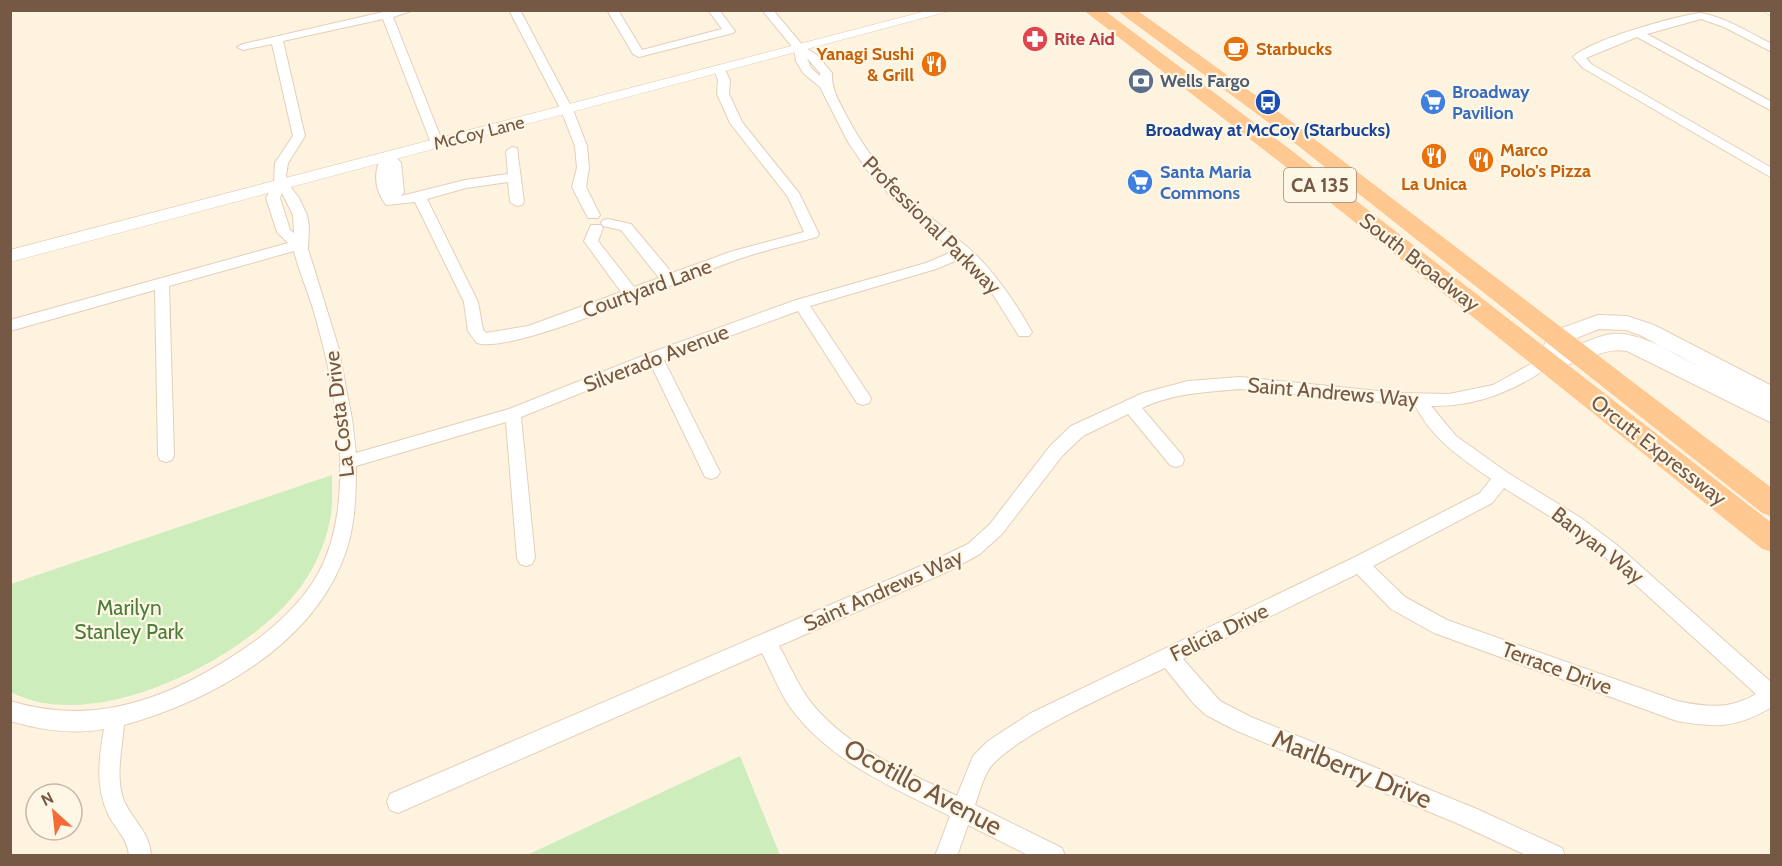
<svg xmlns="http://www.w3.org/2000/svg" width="1782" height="866" viewBox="0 0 1782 866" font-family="Cabin,sans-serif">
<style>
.green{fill:#cdedbc}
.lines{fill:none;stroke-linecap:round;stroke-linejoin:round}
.minor-casing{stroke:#e3cfb9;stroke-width:2}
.tertiary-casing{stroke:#e3cfb9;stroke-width:1}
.secondary-casing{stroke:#e8d1b7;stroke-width:2}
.trunk-casing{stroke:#fff;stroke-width:1}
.minor{fill:#fff;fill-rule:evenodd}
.tertiary{fill:#fff;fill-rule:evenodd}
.secondary{fill:#fff;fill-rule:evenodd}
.trunk{fill:#ffc891;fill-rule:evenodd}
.labels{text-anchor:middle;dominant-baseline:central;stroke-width:4.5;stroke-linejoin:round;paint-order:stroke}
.far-health-label{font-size:18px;font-weight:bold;fill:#be3a42;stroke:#fff7e6;text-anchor:start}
.far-food-label{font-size:18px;font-weight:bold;fill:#c56008;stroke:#fff7e6;text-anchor:start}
.far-service-label{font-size:18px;font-weight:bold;fill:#4e5e75;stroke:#fff7e6;text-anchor:start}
.far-shop-label{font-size:18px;font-weight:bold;fill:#366cbe;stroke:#fff7e6;text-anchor:start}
.far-transit-label{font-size:18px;font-weight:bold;fill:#164399;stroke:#fff7e6}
.far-street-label{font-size:18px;fill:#765944;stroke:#fff7e6}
.shield{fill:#fff7e6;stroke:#9f8875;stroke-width:1.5}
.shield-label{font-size:20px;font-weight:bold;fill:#765944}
.street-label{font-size:21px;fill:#765944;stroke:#fff7e6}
.park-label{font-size:21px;fill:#4c7d3b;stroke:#fff7e6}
.near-street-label{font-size:26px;fill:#765944;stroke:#fff7e6}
</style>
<rect width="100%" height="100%" fill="#fef3de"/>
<g class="green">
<path d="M332 475C332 489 333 506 330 520 325 546 312 574 295 594 242 660 93 736 11 692V584Z"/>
<polygon points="740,756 780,855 527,855"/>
</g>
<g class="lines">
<g class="minor-casing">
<g id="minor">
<path d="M392 10H414L393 17 443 143 441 146H433L431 143 383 19 283 41 305 136 288 163 286 175 287 182 299 198 307 215 309 227 308 249 338 346 352 419 356 453 509 409 650 353 796 300 926 263 954 251 897 203 867 170 848 142 820 87 803 73 796 61 794 49 762 10H773L804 47 817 55 832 73C831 89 839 101 846 115 864 149 886 179 916 205 936 223 959 238 979 258 1000 280 1017 305 1032 332L1029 336H1019L992 293 962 258 936 269 810 306 869 395 871 399 869 403 863 405 857 403 798 311 664 360 720 472 717 477 711 479 705 477 651 365 521 417 535 558 532 564 526 566 520 564 517 558 506 422 356 466C356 498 355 532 342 562 307 648 210 701 124 725 122 749 115 778 124 801 133 821 150 832 151 856H129C128 838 115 829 108 814 95 786 99 758 104 729 72 735 41 730 10 721V701C79 722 141 708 203 674 246 650 293 618 318 574 358 501 336 388 314 312 308 291 299 272 294 251L169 286 174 455 172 460 166 462 160 460 158 455 155 290 10 331V320L288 243 277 232 266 198 274 183 275 163 293 136 272 44 243 50 237 47 243 44ZM807 58 820 73V76L811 68ZM282 193 293 215 294 233 290 230 280 198Z"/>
<polygon points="509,10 520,10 573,110 587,146 589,168 586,187 600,215 598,218 588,218 572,187 577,168 575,146 561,110"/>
<polygon points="607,10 618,10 642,50 722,29 708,10 719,10 735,31 733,33 639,57 633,54"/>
<path d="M1701 13C1727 18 1748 32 1772 44V52L1724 27 1701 19 1647 34 1772 102V111L1637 37 1586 58 1591 64 1772 168V178L1583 68 1573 57C1590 40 1675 16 1701 13Z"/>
<path d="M720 66 724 68 730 80 729 94 742 122 799 193 819 234 817 237C792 244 766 250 742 258 693 274 515 355 477 343L468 331 464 302 415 202 386 205C374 189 373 171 383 153H393L401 163 404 192 401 196 465 180 508 174 506 151 512 147 517 148 524 202 522 205 517 206 510 202 508 182 466 188 427 199 478 302 483 330 486 333 528 326 621 292 584 241 591 225H601L603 228 598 241 634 287 659 278 621 230 603 226 601 223 603 220 608 219 631 224 672 273 733 251 804 232 788 197 730 123 717 94 718 80 714 70Z"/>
<path d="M1547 355 1552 357 1555 361 1552 365C1515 390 1478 407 1431 406L1456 436 1508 473 1581 518 1617 545 1772 683V707C1737 728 1716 728 1677 721L1434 633 1391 609 1357 574 1183 659 1220 701 1251 717 1477 809 1562 848 1565 856H1528L1461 825 1237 731 1206 715 1194 704 1165 668C1128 686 1005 739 988 771 982 781 979 794 975 805L1062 848 1065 856H1030L968 825 957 856H935L950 816C892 787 829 761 790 707 779 691 771 670 762 653L398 813 390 810 387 802 390 794 937 559 968 544 990 524 1050 446 1071 426 1143 393 1188 381 1240 377 1398 393 1449 394 1493 385ZM1240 389 1415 405C1432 439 1461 458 1491 479L1480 493 1353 558 1031 713 988 741 973 756 957 796C903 770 837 744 803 691 794 676 787 660 779 646L949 571 980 554 1002 534 1062 456 1083 436 1128 414 1170 465 1176 467 1182 465 1184 460 1182 455 1142 408C1173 393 1206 392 1240 389ZM1504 488 1569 528 1605 557 1756 694C1729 710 1706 707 1677 701L1447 620 1405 597 1373 566 1492 503Z"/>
</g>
</g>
<g class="tertiary-casing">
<g id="tertiary">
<polygon points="930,10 953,10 10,262 10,250"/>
<polygon points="1762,10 1772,10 1772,16"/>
</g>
</g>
<g class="secondary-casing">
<path id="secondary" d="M1598 315 1627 316 1654 325 1772 386V404H1769L1772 405V423L1627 351C1607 347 1592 358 1573 363 1563 366 1557 366 1547 369L1540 367 1536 361 1551 332ZM1599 329 1626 330 1640 335 1708 372C1682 358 1642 331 1612 334 1594 336 1579 347 1562 350L1566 342Z"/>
</g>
<g class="trunk-casing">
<g id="trunk">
<polygon points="1083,10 1104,10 1291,150 1772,523 1772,552 1762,549 1277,160"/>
<polygon points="1116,10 1137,10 1283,115 1772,488 1772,517 1762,513 1269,123"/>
</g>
</g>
<use href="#minor" class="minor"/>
<use href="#tertiary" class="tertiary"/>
<use href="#secondary" class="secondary"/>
<use href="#trunk" class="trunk"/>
</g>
<defs>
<g id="pharmacy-disc" transform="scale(1.35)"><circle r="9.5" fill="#e0444e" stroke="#fff7e6"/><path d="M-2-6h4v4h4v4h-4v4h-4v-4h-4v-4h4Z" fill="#fff"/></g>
<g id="cafe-disc" transform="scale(1.35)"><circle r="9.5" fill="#e8710a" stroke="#fff7e6"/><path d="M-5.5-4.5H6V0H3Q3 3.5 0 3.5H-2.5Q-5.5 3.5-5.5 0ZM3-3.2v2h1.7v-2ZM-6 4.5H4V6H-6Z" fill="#fff"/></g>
<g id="restaurant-disc" transform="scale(1.35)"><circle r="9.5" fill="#e8710a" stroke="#fff7e6"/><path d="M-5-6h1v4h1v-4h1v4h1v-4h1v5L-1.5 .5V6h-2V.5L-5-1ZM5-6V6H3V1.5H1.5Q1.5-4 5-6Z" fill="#fff"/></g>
<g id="bank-disc" transform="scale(1.35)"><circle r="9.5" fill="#5c6f8a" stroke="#fff7e6"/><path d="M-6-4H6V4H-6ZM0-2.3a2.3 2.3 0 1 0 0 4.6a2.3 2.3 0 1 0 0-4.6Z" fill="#fff"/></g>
<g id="bus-disc" transform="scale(1.35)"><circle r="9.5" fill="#1a4fb4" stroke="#fff7e6"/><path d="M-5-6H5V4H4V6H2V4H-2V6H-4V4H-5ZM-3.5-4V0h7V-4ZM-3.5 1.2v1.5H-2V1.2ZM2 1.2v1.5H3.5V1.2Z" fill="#fff"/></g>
<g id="supermarket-disc" transform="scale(1.35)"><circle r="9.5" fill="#3f7fe0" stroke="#fff7e6"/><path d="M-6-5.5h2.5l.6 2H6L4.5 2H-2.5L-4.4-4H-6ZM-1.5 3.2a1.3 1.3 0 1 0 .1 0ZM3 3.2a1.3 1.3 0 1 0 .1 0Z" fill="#fff"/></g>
</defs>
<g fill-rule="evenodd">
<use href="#pharmacy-disc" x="1035" y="39"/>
<use href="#cafe-disc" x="1236" y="49"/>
<use href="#restaurant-disc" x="934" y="64"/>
<use href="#bank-disc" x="1141" y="81"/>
<use href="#bus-disc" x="1268" y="102"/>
<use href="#supermarket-disc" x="1433" y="102"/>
<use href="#restaurant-disc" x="1434" y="156"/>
<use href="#restaurant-disc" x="1481" y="160"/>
<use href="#supermarket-disc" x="1140" y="182"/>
</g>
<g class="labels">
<g class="far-health-label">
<text x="1054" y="39">Rite Aid</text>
</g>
<g class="far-food-label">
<text x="1256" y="49">Starbucks</text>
<text x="914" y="54" text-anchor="end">Yanagi Sushi<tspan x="914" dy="21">&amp; Grill</tspan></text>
<text x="1500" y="150">Marco<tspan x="1500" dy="21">Polo's Pizza</tspan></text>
<text x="1434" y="184" text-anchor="middle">La Unica</text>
</g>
<g class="far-service-label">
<text x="1160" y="81">Wells Fargo</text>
</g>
<g class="far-shop-label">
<text x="1452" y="92">Broadway<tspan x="1452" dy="21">Pavilion</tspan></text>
<text x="1160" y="172">Santa Maria<tspan x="1160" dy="21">Commons</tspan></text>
</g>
<g class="far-transit-label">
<text x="1268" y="130">Broadway at McCoy (Starbucks)</text>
</g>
<g class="far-street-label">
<text transform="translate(479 133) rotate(-14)">McCoy Lane</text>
</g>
<rect class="shield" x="1284" y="168" width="72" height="34" rx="4.5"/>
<g class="shield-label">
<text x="1320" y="185">CA 135</text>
</g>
<g class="street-label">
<text transform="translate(932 225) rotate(45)">Professional Parkway</text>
<text transform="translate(1420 262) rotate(38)">South Broadway</text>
<text transform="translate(647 288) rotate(-20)">Courtyard Lane</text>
<text transform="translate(656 358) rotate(-21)">Silverado Avenue</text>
<text transform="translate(1333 392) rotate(5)">Saint Andrews Way</text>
<text transform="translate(339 414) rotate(-97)">La Costa Drive</text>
<text transform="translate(1659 450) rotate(38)">Orcutt Expressway</text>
<text transform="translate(1598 545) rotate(38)">Banyan Way</text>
<text transform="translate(883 590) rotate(-24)">Saint Andrews Way</text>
<text transform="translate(1219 632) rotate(-26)">Felicia Drive</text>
<text transform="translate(1557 668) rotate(20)">Terrace Drive</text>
</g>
<g class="park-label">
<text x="129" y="607">Marilyn<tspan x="129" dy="24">Stanley Park</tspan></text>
</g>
<g class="near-street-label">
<text transform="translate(1352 769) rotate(22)">Marlberry Drive</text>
<text transform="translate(923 787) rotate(28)">Ocotillo Avenue</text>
</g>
</g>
<rect width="1782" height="866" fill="none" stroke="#765944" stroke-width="24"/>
<g transform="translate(54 812) rotate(333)"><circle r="28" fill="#fff7e6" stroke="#c8b8a5" stroke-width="1.5"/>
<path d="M0-4.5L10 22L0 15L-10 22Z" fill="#f56b37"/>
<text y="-9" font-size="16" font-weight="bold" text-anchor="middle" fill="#765944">N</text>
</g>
</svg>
